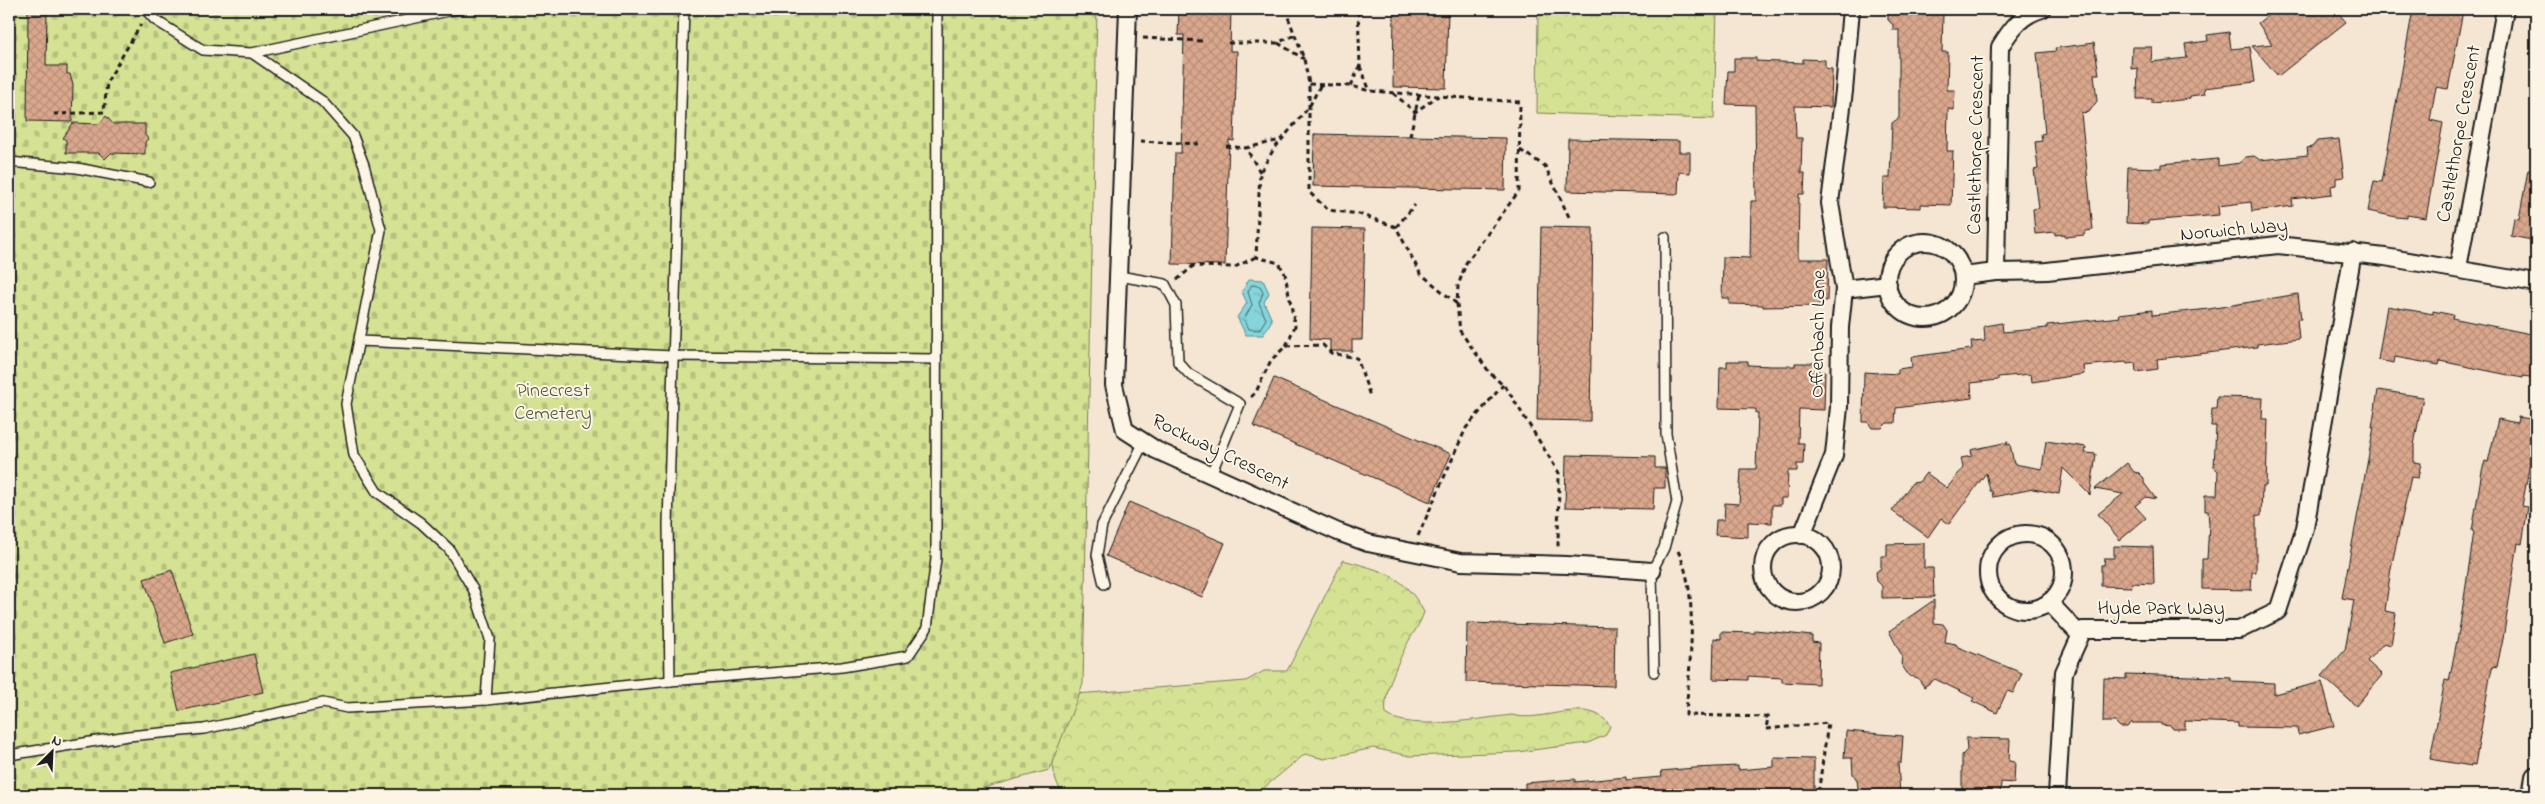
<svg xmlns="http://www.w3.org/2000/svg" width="2545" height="804" viewBox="0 0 2545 804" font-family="'Indie Flower',sans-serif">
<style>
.forest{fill:url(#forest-crowns);stroke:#787f58}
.cemetery{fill:url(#cemetery-stones);stroke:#787f58}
.water{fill:url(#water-ripples);stroke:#5a8b8f}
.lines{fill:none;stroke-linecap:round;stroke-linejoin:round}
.shore{stroke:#466669;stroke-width:1}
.building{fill:url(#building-cross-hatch);stroke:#1c1c1c}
.service-casing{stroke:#1c1c1c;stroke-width:12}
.minor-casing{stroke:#1c1c1c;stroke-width:20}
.tertiary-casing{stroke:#1c1c1c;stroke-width:24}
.path{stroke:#1c1c1c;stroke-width:3;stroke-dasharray:5 4;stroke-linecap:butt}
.service{stroke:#fcf5e5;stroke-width:9}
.minor{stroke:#fcf5e5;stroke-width:16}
.tertiary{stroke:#fcf5e5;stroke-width:20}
.labels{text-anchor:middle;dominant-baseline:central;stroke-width:4;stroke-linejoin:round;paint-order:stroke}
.street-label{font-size:20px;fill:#1c1c1c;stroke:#fcf5e5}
.park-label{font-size:20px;fill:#545740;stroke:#fcf5e5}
</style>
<defs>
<pattern id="forest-crowns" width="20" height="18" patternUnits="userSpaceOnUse" patternTransform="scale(1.25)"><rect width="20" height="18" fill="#d5e294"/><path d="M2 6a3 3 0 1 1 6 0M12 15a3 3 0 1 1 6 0" fill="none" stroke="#b6c17f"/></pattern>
<pattern id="cemetery-stones" width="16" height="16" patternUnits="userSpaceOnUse" patternTransform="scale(1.25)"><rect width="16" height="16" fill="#d5e294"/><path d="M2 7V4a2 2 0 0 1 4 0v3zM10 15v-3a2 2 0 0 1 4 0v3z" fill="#b6c17f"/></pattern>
<pattern id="water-ripples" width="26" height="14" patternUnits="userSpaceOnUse" patternTransform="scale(1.25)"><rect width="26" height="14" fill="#84d5dc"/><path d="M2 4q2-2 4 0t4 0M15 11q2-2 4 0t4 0" fill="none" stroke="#71b6bc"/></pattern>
<pattern id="building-cross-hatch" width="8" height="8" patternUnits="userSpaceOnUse" patternTransform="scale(1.25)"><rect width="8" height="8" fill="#d9a78c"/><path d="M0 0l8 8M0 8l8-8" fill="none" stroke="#ba8f78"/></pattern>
</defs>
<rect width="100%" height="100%" fill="#f5e5d3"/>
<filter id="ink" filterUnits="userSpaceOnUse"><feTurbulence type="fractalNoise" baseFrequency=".02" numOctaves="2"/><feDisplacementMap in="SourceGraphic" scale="10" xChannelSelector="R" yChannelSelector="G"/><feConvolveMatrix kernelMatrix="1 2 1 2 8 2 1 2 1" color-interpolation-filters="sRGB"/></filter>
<g filter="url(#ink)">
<g class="forest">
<polygon points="1538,9 1717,9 1714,119 1537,113"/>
<path d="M1343 560C1382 571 1404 574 1424 612 1420 625 1412 634 1406 646 1397 665 1383 693 1386 714 1410 732 1481 718 1512 715 1542 724 1590 694 1610 726L1606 735 1588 743 1517 752 1410 756 1373 748 1324 759 1305 754 1255 795H1065C1048 779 1053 744 1053 722L1076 694 1246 681 1264 671H1287Z"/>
</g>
<polygon class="cemetery" points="9,9 1097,9 1083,684 1049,770 957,795 9,795"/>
<polygon class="water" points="1249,279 1263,280 1269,293 1264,302 1272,320 1263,335 1246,335 1237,317 1247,303 1242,292"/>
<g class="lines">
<polygon class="shore" points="1252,285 1260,286 1263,293 1259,303 1266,319 1259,330 1249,329 1244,319 1252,305 1248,292"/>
</g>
<g class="building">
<polygon points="28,9 47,9 46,66 67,66 67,74 70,74 73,85 72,122 27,121"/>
<polygon points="1179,9 1231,9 1230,51 1237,51 1234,141 1229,140 1225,265 1172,264 1175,153 1181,153 1184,35 1178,35"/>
<polygon points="1394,9 1448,9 1446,88 1393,87"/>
<polygon points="1888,9 1934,9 1934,12 1943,13 1942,52 1948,52 1947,90 1955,90 1954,110 1948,109 1947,151 1953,151 1951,205 1921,204 1921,208 1883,207 1884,178 1890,178 1892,123 1899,118 1899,30 1893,30 1893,25 1888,20"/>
<polygon points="2276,9 2335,9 2346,22 2278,76 2252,46 2272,44 2258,23"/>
<polygon points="2413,9 2451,9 2463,11 2448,89 2436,87 2430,120 2443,123 2426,218 2407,215 2407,218 2396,217 2368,211 2374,181 2382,182"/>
<polygon points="2229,32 2231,49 2250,47 2255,82 2204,88 2205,94 2190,96 2190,99 2152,103 2152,99 2137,99 2138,68 2131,69 2132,47 2152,47 2151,62 2187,58 2185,44 2208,41 2207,35"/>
<polygon points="2094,43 2099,74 2094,74 2097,101 2089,112 2081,113 2093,230 2086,231 2084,235 2065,237 2065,234 2055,235 2055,232 2035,234 2033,209 2039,208 2034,170 2038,169 2035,142 2042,141 2041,134 2045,133 2037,53 2056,51 2055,48"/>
<polygon points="1734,58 1756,58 1756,61 1803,63 1803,59 1825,60 1825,68 1832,69 1831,107 1795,106 1796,138 1802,138 1801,173 1805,173 1804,194 1799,194 1798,259 1828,259 1827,301 1819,300 1819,306 1763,307 1763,305 1729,304 1729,298 1722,298 1723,257 1750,258 1751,201 1756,201 1755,105 1726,104 1728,71 1734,71"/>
<polygon points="106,116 113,124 145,124 145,135 148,139 145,142 145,154 111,153 105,159 99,153 66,153 66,140 63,138 73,123 99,124"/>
<polygon points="1314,134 1506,138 1505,190 1313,186"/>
<polygon points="1568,139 1679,141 1679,152 1690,152 1690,173 1679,172 1678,194 1567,191"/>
<polygon points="2339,139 2344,177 2336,178 2336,185 2331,186 2332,194 2292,199 2293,206 2271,209 2252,211 2251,202 2218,206 2219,215 2148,221 2148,224 2126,223 2128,167 2161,168 2161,164 2218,159 2218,166 2240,163 2245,157 2254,156 2260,160 2308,155 2307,148 2312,147 2317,141"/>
<polygon points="2528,170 2536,171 2536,237 2533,237 2532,240 2511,236 2514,218 2519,219"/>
<polygon points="1541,227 1593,228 1590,421 1537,420"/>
<polygon points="1312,228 1365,229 1362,340 1352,340 1352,351 1330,351 1330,340 1310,339"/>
<polygon points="2298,294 2301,319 2297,319 2299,339 2257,344 2257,347 2157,359 2158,369 2136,372 2135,363 2127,364 2126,362 2083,366 2084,374 2032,382 2031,374 1998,377 1998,380 1971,383 1972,398 1896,408 1895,423 1887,423 1882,428 1872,428 1868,422 1863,422 1864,372 1898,374 1898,369 1912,367 1911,357 1972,349 1971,342 1985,341 1984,326 2002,323 2003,332 2047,328 2047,325 2120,317 2119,314 2152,310 2152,315 2209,309"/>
<polygon points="2387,306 2433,314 2433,311 2453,315 2452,318 2536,335 2536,378 2523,376 2523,378 2440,361 2439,365 2395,357 2394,363 2378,360"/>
<polygon points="1727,361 1748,361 1748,365 1772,366 1795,366 1795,363 1819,363 1819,372 1825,372 1824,410 1799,409 1798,443 1804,443 1803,464 1797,464 1797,471 1788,471 1787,498 1781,498 1781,505 1772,505 1772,523 1748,522 1748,537 1715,535 1716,520 1724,520 1725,503 1739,504 1741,469 1756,469 1758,413 1756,413 1756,409 1719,408 1720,367 1727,367"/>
<polygon points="1274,378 1451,454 1430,502 1253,426"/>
<polygon points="2378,390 2423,397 2414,445 2414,462 2421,463 2418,478 2411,477 2391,568 2385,611 2396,613 2391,645 2384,643 2367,661 2382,675 2356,706 2322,676 2345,650 2354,600 2342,598 2374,427 2372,427"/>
<polygon points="2217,397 2263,398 2262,419 2268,419 2266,486 2262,486 2261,516 2256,515 2256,572 2252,572 2251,590 2202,589 2202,559 2207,559 2209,524 2208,511 2205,511 2205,495 2217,495 2218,471 2214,467 2216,426 2211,426 2212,409 2216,409"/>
<polygon points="2518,417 2536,420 2536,459 2531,458 2522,506 2528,507 2522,544 2518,543 2504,633 2497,667 2493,666 2490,677 2475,765 2471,764 2471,766 2430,759 2445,680 2449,681 2460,625 2474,532 2472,531 2482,471 2485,461 2488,462 2498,419 2517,423"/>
<polygon points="2046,441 2086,447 2085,453 2096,454 2090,495 2063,468 2059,494 2033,489 1993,497 1992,491 1990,491 1986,473 1949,524 1941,518 1928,537 1892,511 1912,483 1919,482 1926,473 1947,488 1963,468 1961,458 1972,456 1971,450 2008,442 2006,445 2010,444 2014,464 2042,469"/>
<polygon points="1566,455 1655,457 1655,468 1665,468 1665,488 1654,488 1653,509 1565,507"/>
<polygon points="2127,463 2134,472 2139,473 2144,478 2144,483 2156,499 2146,497 2135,506 2146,518 2120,540 2098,514 2123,494 2095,489"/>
<polygon points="1129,502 1225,543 1202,597 1106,556"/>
<polygon points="1924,543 1924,568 1933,568 1934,597 1882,598 1882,586 1877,581 1876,572 1881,568 1881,556 1887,556 1887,544"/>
<polygon points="2114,546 2153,547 2154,584 2131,583 2132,587 2101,586 2101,565 2104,565 2105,558 2114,558"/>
<polygon points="172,570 193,634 165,643 144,579"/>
<polygon points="1934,600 1934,623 1943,624 1947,630 1945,642 1956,644 1958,647 2022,673 2013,693 2007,691 1997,713 1972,701 1974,698 1935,679 1924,687 1918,678 1909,676 1901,664 1902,656 1889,631"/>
<polygon points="1467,623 1615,627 1614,686 1466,682"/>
<polygon points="1755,630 1812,636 1812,642 1819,643 1818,684 1782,682 1782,678 1764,677 1748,676 1748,680 1713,679 1714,638 1721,639 1721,632 1755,633"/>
<polygon points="254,654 263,692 179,711 170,673"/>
<polygon points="2126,674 2192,676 2231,678 2231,681 2274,683 2274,694 2322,682 2334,726 2298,735 2297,728 2238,727 2238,723 2185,721 2185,729 2173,729 2171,726 2161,725 2161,723 2131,723 2127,727 2120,727 2115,722 2103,722 2104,678 2126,679"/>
<polygon points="1846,731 1903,736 1901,763 1898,763 1900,795 1859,795 1857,780 1853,774 1852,758 1844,758"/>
<polygon points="1966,738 2010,739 2009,761 2015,762 2014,783 2001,782 2000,795 1962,795 1962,755 1967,750"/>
<polygon points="1774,758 1814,759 1814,791 1796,791 1794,795 1525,795 1525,783 1575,779 1575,782 1626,777 1626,780 1662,777 1661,771 1694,768 1738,766 1738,770 1774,767"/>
</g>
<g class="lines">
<g class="service-casing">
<g id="service">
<polyline points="145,9 155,20 203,50 252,53 458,9"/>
<polyline points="252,53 322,101 353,136 364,165 381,230 346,404 354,455 377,492 421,523 449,549 474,591 490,639 486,700"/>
<polyline points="9,162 77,168 149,182"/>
<polyline points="1119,276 1165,284 1176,305 1178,362 1189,374 1240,404 1211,474"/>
<polyline points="360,341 673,356 936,359"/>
<polyline points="1104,584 1097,555 1102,525 1144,442"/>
<polyline points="1654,672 1652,571 1664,548 1677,502 1666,434 1665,237"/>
<polyline points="670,681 668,524 684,9"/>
<polyline points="9,755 128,736 204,729 323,703 347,708 486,700 670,681 842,667 908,656 927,628 936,559 937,9"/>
</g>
</g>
<g class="minor-casing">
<g id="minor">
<polyline points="1128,9 1114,385 1125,430 1156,450 1338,532 1368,543 1461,562 1567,565 1652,571"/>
<circle cx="1925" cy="280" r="38"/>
<polyline points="2458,268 2505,9"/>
<path d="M1996 272 2000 47C2011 29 2021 15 2042 9"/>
<polyline points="1963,276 1996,272 2047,271 2278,245 2385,257 2536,283"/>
<polyline points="1844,289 1888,284"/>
<circle cx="2026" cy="572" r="38"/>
<circle cx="1797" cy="568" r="34"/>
<polyline points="1802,535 1834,455 1839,407 1840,327 1844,289 1830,203 1844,91 1851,9"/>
<polyline points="2049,602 2080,635"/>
<polyline points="2057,795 2064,672 2083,630 2239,630 2278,611 2305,528 2353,252"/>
</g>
</g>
<g class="tertiary-casing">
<polyline id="tertiary" points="2533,795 2536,777"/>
</g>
<g class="path">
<polyline points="1285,9 1304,59 1309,84 1309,192 1328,210 1359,214 1396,227 1420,273 1457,304"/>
<polyline points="1143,38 1203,41"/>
<polyline points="1228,43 1277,43 1295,35"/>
<polyline points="1278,43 1304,59"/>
<polyline points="1360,66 1370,91"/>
<polyline points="1309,84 1351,86 1370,91 1520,102 1519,191 1466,263 1458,286 1457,304 1460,331 1490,373 1507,389 1559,473 1558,547"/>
<polyline points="1351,86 1360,65 1358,9"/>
<polyline points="1393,93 1415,112 1438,96"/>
<polyline points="54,114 104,112 107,82 141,24"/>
<polyline points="1410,136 1419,95"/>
<polyline points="1140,141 1200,144"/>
<polyline points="1226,146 1246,148"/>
<polyline points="1520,150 1545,166 1569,217"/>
<polyline points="1260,172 1246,148 1281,140"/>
<polyline points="1396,227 1415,205"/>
<polyline points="1177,280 1193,266 1235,267 1256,257"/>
<polyline points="1286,346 1323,345 1331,353 1357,358 1370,396"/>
<polyline points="1251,397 1256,392 1271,360 1286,346 1295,326 1285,274 1279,263 1256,257 1260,172 1274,149 1309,107 1321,84"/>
<polyline points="1418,536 1466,428 1503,385"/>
<path d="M1678 551C1700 597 1689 665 1686 715L1768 717 1766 729 1828 723 1818 795"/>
</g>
<use href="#service" class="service"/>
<use href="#minor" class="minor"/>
<use href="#tertiary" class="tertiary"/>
</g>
</g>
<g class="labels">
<g class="street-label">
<text transform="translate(2460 134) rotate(-80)">Castlethorpe Crescent</text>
<text transform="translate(1977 145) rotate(-89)">Castlethorpe Crescent</text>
<text transform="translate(2234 231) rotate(-5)">Norwich Way</text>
<text transform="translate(1819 334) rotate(-89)">Offenbach Lane</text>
<text transform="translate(1220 453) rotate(26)">Rockway Crescent</text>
<text x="2161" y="609">Hyde Park Way</text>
</g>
<g class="park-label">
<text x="553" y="391">Pinecrest<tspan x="553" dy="23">Cemetery</tspan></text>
</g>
</g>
<rect width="2545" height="804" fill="none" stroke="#fcf5e5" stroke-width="30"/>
<rect x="15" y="15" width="2515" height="774" fill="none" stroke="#1c1c1c" stroke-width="2" filter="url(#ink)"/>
<g transform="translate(52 752) rotate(24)" stroke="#fcf5e5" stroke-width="4" paint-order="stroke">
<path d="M0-4L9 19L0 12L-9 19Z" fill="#1c1c1c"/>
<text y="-8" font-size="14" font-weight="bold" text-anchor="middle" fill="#1c1c1c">N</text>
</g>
</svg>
